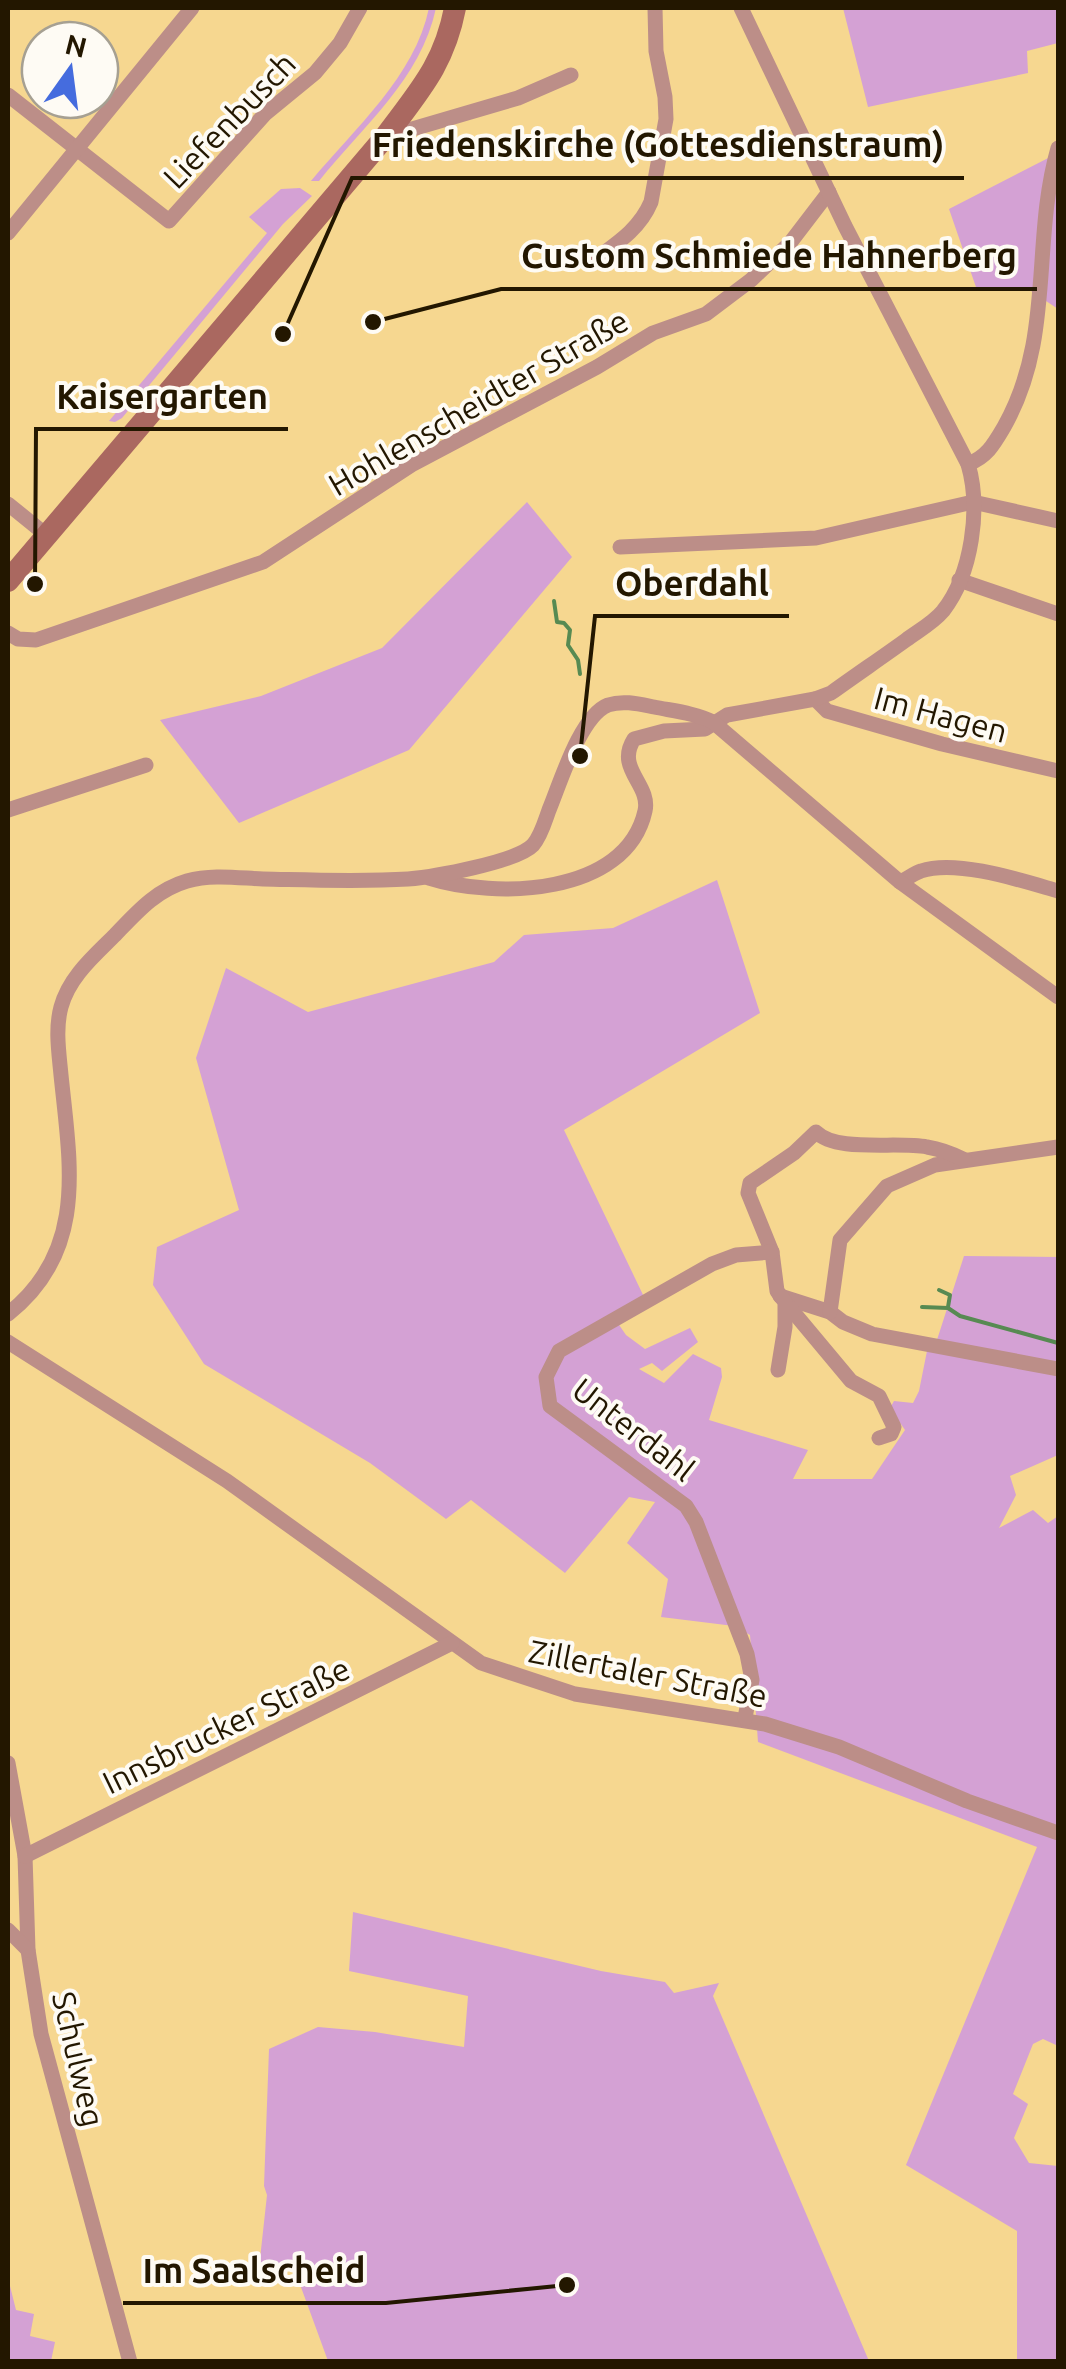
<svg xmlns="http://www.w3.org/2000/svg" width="1066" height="2369" viewBox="0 0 1066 2369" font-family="Ubuntu,sans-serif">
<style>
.green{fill:#d4a1d4}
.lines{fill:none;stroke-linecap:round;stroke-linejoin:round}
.stream{stroke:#578a52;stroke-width:4}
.minor{stroke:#bc8e88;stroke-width:15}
.secondary{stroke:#aa6860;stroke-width:22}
.labels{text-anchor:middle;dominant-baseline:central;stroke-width:8;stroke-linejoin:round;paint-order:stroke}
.street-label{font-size:32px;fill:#231700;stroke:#fefbf4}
.leader{fill:none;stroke:#231700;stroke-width:4}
.callout-dot{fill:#231700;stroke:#fefbf4;stroke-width:4}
.callout-label{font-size:35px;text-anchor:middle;font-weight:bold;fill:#231700;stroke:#fefbf4;stroke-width:8;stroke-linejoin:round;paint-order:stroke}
</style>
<rect width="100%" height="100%" fill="#f6d790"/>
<g class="green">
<path d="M429 8H436C421 79 363 126 319 181H311C355 128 415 76 429 8Z"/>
<polygon points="843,8 1058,8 1058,43 1027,51 1028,73 868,107"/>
<polygon points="1058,153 1058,309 1031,291 977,290 949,209"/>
<polygon points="300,188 312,196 283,224 122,418 115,422 109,421 267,233 249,217 281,189"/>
<polygon points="527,502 572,557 409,750 239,823 160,720 261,696 382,648"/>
<polygon points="717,880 760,1013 564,1130 645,1299 615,1319 626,1335 645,1349 690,1328 698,1342 662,1371 652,1363 639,1369 664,1383 693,1354 721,1368 722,1377 709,1420 808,1450 793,1479 872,1479 905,1430 890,1408 894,1401 913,1403 919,1391 927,1351 1013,1366 936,1343 964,1256 1058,1257 1058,1455 1010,1476 1016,1495 999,1528 1033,1510 1048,1523 1058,1516 1058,2040 1056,2045 1043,2039 1033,2044 1013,2094 1028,2104 1014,2138 1029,2163 1058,2166 1058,2361 1017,2361 1017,2231 906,2165 1037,1847 758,1742 750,1635 734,1626 661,1617 668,1579 627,1543 655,1502 629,1497 565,1573 471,1500 446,1519 370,1463 204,1364 153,1285 157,1247 239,1210 196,1058 226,968 308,1012 494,962 524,935 613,928"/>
<polygon points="353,1912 601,1971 665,1982 674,1993 719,1983 713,1996 869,2361 328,2361 294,2268 259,2268 267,2195 264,2186 269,2049 318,2027 375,2032 464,2047 468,1996 349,1971"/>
<polygon points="8,2278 16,2310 34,2314 30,2336 55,2342 51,2361 8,2361"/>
</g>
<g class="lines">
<g class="stream">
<polyline points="554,601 557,622 564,623 570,630 568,645 578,660 580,674"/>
<polyline points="939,1290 950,1295 948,1307"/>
<polyline points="922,1307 948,1308 960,1316 1058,1343"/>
</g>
<g class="minor">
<polyline points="8,95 169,221 265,114 315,73 340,43 360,8"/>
<polyline points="385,137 518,98 571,75"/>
<polyline points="8,233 192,8"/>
<path d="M597 258C619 242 640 228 651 202L666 119 665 97 656 51 655 8"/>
<path d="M968 464C987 457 994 444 1004 427 1055 337 1031 242 1058 148"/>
<polyline points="8,504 45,534"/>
<polyline points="620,547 816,538 973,502 1058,521"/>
<polyline points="959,580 1058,614"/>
<polyline points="8,633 18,639 36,640 263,562 413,464 597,367 653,333 706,314 751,280 790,243 829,192"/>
<polyline points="815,699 827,711 942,744 1058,771"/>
<polyline points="8,810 146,765"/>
<path d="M429 878C495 899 626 896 645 811 651 784 615 769 634 739L664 731 705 729 727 715 815 699 831 693C856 675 881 658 906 640 918 631 933 623 943 611 972 574 981 508 968 464L845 226 741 8"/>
<path d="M900 882C907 879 914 873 921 871 957 859 1023 881 1058 891"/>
<polyline points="780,1296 830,1312 843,1322 872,1334 1058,1369"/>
<polyline points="785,1302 851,1381 879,1396 894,1427 891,1434 879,1438"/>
<polyline points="830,1312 840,1240 887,1186 935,1165 1058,1147"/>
<path d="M8 1314C88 1251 70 1164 61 1075 59 1053 55 1029 61 1007 69 977 94 956 115 935 137 912 156 890 187 881 212 874 238 878 263 879 312 880 360 882 408 879 433 877 517 862 533 845 541 836 545 821 549 810 560 784 580 716 608 705 623 700 639 704 654 707 674 711 695 713 713 722L900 882 1058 997"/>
<polyline points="8,1342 227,1481 481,1663 575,1694 765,1724 839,1747 967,1801 1058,1833"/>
<path d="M778 1370 785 1327V1302L777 1291 772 1252 748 1193 750 1183 794 1153 816 1132C837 1153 897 1141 927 1147 940 1149 953 1154 965 1160"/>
<polyline points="745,1718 752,1680 747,1654 696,1522 686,1506 550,1406 546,1377 559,1351 712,1264 736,1255 772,1252"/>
<polyline points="8,1763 25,1856 28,1950 41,2034 130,2362"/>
<polyline points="25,1856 452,1643"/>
<polyline points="8,1930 28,1950"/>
</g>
<path class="secondary" d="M8 581 385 137C419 91 444 65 455 8"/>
</g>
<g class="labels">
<g class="street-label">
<text transform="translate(229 120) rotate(-46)">Liefenbusch</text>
<text transform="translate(478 402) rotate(-30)">Hohlenscheidter Straße</text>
<text transform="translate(941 714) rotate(15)">Im Hagen</text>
<text transform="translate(634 1429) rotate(38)">Unterdahl</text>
<text transform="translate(648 1673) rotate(11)">Zillertaler Straße</text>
<text transform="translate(226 1725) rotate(-26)">Innsbrucker Straße</text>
<text transform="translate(79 2059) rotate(77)">Schulweg</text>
</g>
</g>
<path class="leader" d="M283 334L352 178H964M373 322L501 289H1037M35 584L36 429H288M580 756L595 616H789M567 2285L386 2303H123"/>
<g class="callout-dot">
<circle cx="283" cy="334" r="10"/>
<circle cx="373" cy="322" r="10"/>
<circle cx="35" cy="584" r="10"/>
<circle cx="580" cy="756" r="10"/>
<circle cx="567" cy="2285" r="10"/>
</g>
<g class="callout-label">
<text x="658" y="157">Friedenskirche (Gottesdienstraum)</text>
<text x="769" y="268">Custom Schmiede Hahnerberg</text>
<text x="162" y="409">Kaisergarten</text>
<text x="692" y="596">Oberdahl</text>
<text x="254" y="2283">Im Saalscheid</text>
</g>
<rect width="1066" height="2369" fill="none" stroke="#231700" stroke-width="20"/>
<g transform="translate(70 70) rotate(14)"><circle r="48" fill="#fefbf4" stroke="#a6a092" stroke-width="2.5"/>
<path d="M0-8L18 38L0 25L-18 38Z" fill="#456cde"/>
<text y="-15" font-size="28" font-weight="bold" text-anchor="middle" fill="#231700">N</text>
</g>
</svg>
